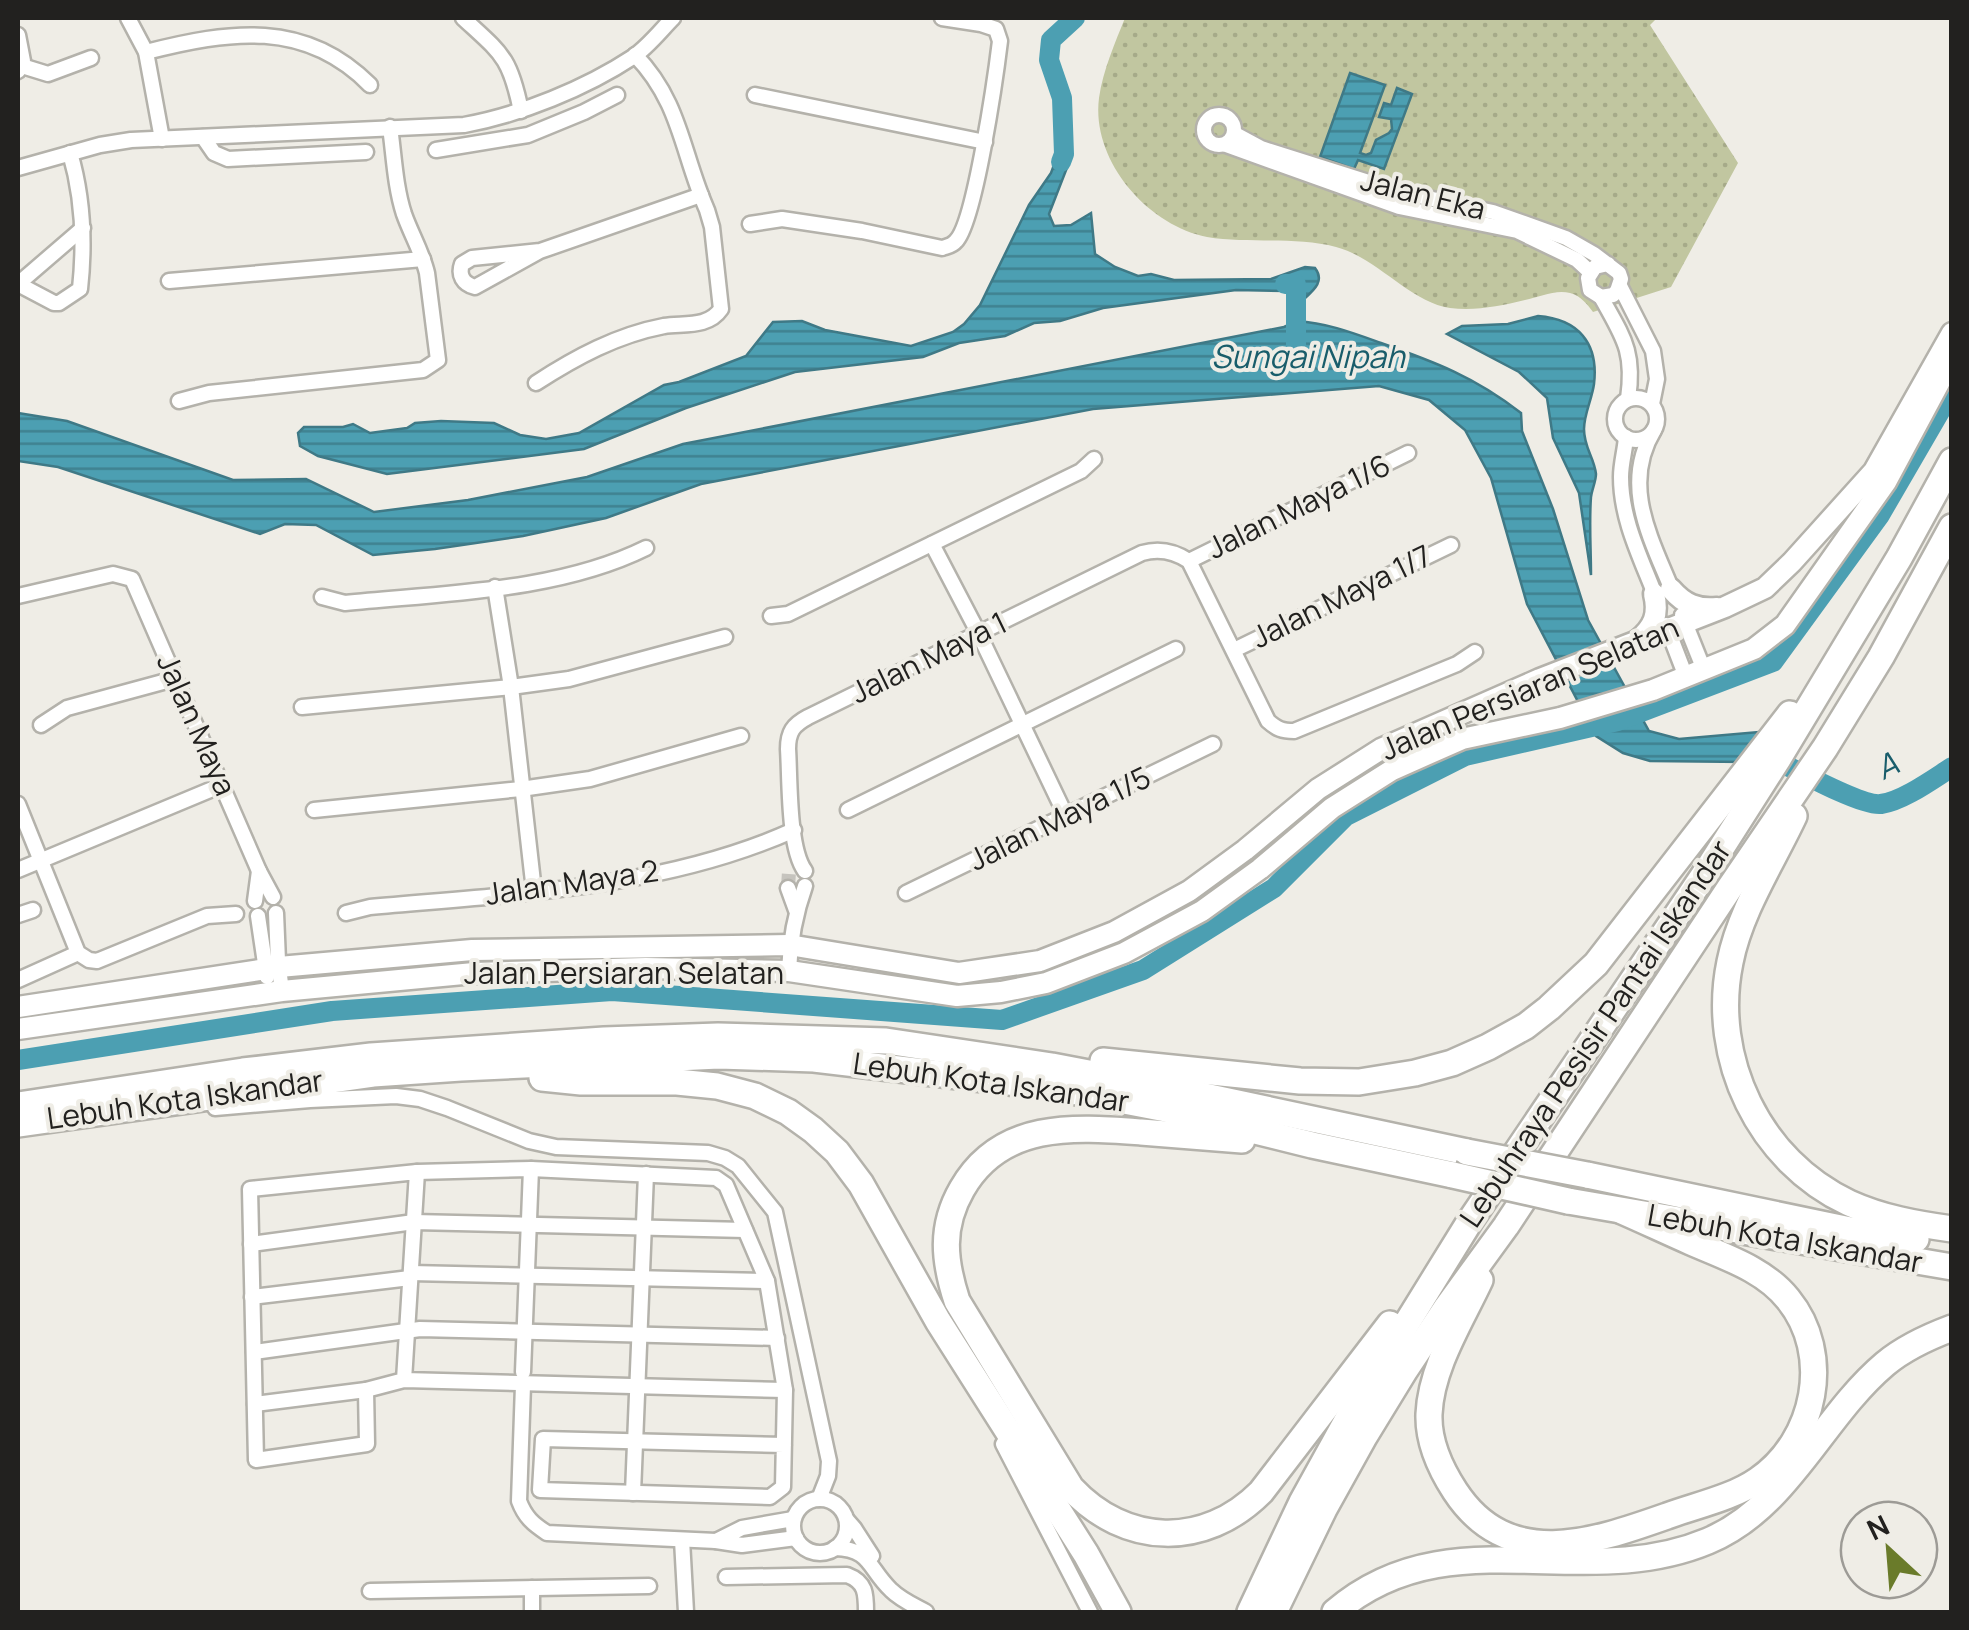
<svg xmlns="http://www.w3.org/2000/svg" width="1969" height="1630" font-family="Manrope,sans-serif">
<defs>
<pattern id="grass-dots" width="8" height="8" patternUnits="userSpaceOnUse" patternTransform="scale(2.5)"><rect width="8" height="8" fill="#c1c6a0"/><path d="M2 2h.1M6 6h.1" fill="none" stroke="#a6aa89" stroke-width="1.8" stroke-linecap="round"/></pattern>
<pattern id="water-rules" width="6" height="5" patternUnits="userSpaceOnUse" patternTransform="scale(2.5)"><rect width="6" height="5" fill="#4c9fb2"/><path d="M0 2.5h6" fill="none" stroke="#3f8190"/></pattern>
</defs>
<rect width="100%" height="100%" fill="#efede6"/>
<path fill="url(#grass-dots)" d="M1125 18H1657L1650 25 1738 163 1671 287 1593 312C1587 304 1581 296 1570 293 1556 289 1539 297 1525 300 1500 306 1476 311 1450 308 1410 302 1376 257 1336 247 1296 236 1249 244 1207 237 1147 225 1091 160 1099 98 1103 70 1115 43 1125 18Z"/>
<g fill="url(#water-rules)" stroke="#3f7986" stroke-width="2.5">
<polygon points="1350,73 1385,85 1360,153 1366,155 1371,153 1376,140 1389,133 1392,129 1391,119 1379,117 1384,103 1391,105 1397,88 1412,94 1384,169 1358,160 1354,169 1320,157"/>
<path d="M1064 138 1070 160 1049 214 1054 226 1071 225 1091 213 1095 254 1115 267 1138 276 1151 274 1174 280 1271 279 1305 267 1315 268C1325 281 1314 290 1304 299H1291L1286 291 1236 290 1103 308 1060 321 1034 323 1005 336 959 343 923 357 795 372 686 408 584 449 387 474 318 456 300 446 298 433 304 427H343L353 424 370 433 407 428 415 423 441 421 494 423 520 435 546 439 579 433 664 385 679 382 746 356 773 322 802 321 825 330 911 346 953 332 964 324 980 305 1029 205 1051 173Z"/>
<path d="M1538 316C1578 319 1599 343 1594 384 1592 399 1584 414 1584 429 1584 448 1594 457 1596 474 1596 481 1592 489 1591 497 1589 522 1591 549 1591 575L1579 493 1553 438 1547 398 1519 372 1447 334 1462 326 1508 324Z"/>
<path d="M1297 321C1327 323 1353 333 1381 343 1435 362 1475 377 1521 413L1522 431 1553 509 1588 620 1649 731 1679 739 1759 732 1766 736 1746 762 1650 761 1623 753 1596 736 1527 604 1491 478 1465 430 1429 400 1379 386 1093 409 701 484 606 518 523 536 435 549 373 555 316 525 285 524 260 534 58 467 18 461V413L67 421 233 480 306 479 374 512 468 500 587 477 683 444 1284 327Z"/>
</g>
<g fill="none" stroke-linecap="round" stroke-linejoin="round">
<g stroke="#4c9fb2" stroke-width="20">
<polyline points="1061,162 1064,154 1062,98 1049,60 1051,40 1075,18"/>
<polyline points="1285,284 1296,284 1296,349"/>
<path d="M1764 754C1787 765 1861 807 1881 804 1903 801 1933 779 1952 767"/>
<polyline points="18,1060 332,1011 612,991 1002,1020 1143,970 1274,888 1346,816 1465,756 1618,721 1773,662 1880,515 1952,391"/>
</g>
<polyline stroke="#c6c4be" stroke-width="14" stroke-dasharray="14 7" stroke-linecap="butt" points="788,888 789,871"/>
<defs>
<g id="street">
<polyline points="128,18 146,52 162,139"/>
<path d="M463 18C502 54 510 57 521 111"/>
<polyline points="18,35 23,61 18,71"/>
<path d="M146 52C229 31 305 19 370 85"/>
<polyline points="22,66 48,74 91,58"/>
<polyline points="755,95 985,142"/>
<circle cx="1219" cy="130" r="15"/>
<polyline points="1235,134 1261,148 1400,192 1493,212 1566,238 1594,254 1619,273 1621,279 1617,291 1613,295 1601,297 1590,290 1588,278 1595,267 1608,264"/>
<polyline points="203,137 214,153 228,159 366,152"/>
<polyline points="1226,145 1399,207 1517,231 1577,260 1590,272"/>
<polyline points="436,150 528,135 584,112 617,95"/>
<path d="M18 168 100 145 131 140 464 125C520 115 586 88 633 57 648 47 661 30 673 18"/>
<path d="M750 224 782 219 862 231 942 248C948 246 952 246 956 241 975 222 996 74 1000 41L996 29 981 24 942 18"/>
<path d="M540 251 472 258 462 264C458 275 463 284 475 287L540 251 701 195"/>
<polyline points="169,281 423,259"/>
<path d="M18 284 54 303H59L80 289C85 243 83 197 70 153"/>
<polyline points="18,284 83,228"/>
<polyline points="1620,286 1653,351 1657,379 1652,404"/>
<path d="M1601 297C1623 337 1635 351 1628 399"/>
<path d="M536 383C576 357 617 335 664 326 684 323 708 328 721 309L712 227 707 210C682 154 681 102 635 55"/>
<circle cx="1636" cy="419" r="21"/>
<path d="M179 401 209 393 423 370 438 360 427 273C422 252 411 234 404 214 395 186 394 156 390 127"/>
<path d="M1654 430C1620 486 1652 540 1674 595"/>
<path d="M1626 437C1625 451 1621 463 1621 477 1621 521 1642 560 1657 600"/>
<polyline points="932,544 979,634 1066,816"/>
<polyline points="1189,561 1408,453"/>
<polyline points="495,587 511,687 534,891"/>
<polyline points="18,596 113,574 132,579 259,871 273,897"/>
<path d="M322 597 345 603C443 593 557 592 646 548"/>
<polyline points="1682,615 1704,670"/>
<polyline points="771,616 788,614 1081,471 1094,459"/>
<polyline points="1666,625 1686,677"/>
<polyline points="1234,650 1451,545"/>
<polyline points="302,707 511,687 569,679 725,637"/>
<polyline points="41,725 67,708 174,679"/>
<polyline points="18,804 78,953 89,960 97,961 207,916 236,914"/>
<polyline points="314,810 521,789 590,779 741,736"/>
<polyline points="848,810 1176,649"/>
<polyline points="18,870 222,785"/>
<path d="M805 871C788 848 790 779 788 749 788 732 793 725 808 717L1142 553C1159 548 1174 551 1189 561L1268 721C1277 729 1282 731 1294 731L1457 664 1475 652"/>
<polyline points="788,888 796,910"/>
<polyline points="906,893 1213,744"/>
<polyline points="255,901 259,871"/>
<polyline points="276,913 278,961 282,991"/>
<path d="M346 913 370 907C512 894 663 889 794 830"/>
<polyline points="18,915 33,910"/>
<polyline points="258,916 267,977"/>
<path d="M789 971C790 941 795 914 805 886"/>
<polyline points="18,980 78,953"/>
<polyline points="215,1108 310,1100 396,1096 420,1099 447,1108 529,1141 556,1147 708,1153 725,1158 738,1166 775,1212 829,1461 828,1476 819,1499"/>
<polyline points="417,1172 531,1169 716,1178 726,1185 767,1281 785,1390 783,1487 770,1497 540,1490 543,1439 784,1445"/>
<polyline points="251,1244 414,1222 745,1230"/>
<polyline points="411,1273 767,1281"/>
<polyline points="252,1297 410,1278"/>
<polyline points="254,1352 420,1329 777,1338"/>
<polyline points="523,1372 531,1169"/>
<polyline points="404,1380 366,1390 367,1444 256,1460 250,1189 417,1172 404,1380 785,1390"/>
<path d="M523 1385 519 1501C525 1517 533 1524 547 1533L716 1541"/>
<polyline points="255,1404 366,1390"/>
<polyline points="1003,1444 1090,1612"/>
<polyline points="633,1493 646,1174"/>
<circle cx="820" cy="1526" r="27"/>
<polyline points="793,1519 742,1528 716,1541 742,1545 796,1538"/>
<polyline points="847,1520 854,1528 872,1556"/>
<polyline points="682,1540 686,1612"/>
<path d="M835 1548C871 1549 868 1568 891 1590 901 1600 915 1606 926 1612"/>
<path d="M726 1577 847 1575C866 1582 866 1594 866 1612"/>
<polyline points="532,1588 532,1612"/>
<polyline points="370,1591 649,1586"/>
</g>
<g id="secondary">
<path d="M1671 589C1684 604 1697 610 1717 608"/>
<path d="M1638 640C1654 627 1659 614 1654 594"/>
<polyline points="18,1007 279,967 472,950 789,945 959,973 1040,961 1114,932 1189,891 1245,850 1318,789 1381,749 1540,679 1725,607 1765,588 1792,562 1874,471 1952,333"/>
<polyline points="18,1029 282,991 474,973 646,968 789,971 957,996 1001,992 1046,983 1124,953 1202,911 1260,869 1332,808 1392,770 1462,739 1560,718 1653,690 1754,649 1785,625 1886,482 1952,359"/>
</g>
<g id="highway">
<path d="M1794 816C1772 863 1740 911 1730 962 1710 1058 1759 1161 1849 1203 1882 1218 1916 1224 1952 1229"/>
<polyline points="1103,1061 1300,1081 1359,1082 1415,1073 1452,1063 1488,1047 1526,1026 1549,1008 1596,964 1790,714"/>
<polyline points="542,1078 581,1082 677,1082 717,1086 755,1096 788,1112 813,1130 837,1152 861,1184 938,1321 1086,1554 1118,1612"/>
<polyline points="18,1105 243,1071 371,1056 604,1040 718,1036 886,1041 1052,1066 1167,1088 1467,1152"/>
<polyline points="18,1124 373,1074 461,1068 719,1056 814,1059 1051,1087 1166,1109 1312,1145 1453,1175"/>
<path d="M1242 1140C1208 1137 1175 1135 1141 1132 1074 1127 1001 1121 962 1189 940 1227 944 1261 957 1301L1071 1488C1125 1546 1204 1549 1261 1492L1390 1324"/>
<polyline points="1587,1175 1850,1230 1916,1239"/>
<polyline points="1568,1201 1952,1267"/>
<path d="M1480 1280C1461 1321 1431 1367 1429 1414 1428 1442 1440 1468 1455 1491 1508 1572 1593 1542 1667 1516 1697 1505 1732 1498 1758 1480 1816 1440 1833 1354 1788 1299 1764 1269 1725 1257 1691 1242 1668 1232 1645 1221 1622 1211"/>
<polyline points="1250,1612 1302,1502 1350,1415 1470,1221 1706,872 1778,759 1899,558 1952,461"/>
<polyline points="1274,1612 1324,1509 1364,1437 1405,1370 1447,1307 1506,1226 1729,889 1825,748 1881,657 1952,527"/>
<path d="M1335 1612C1448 1515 1582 1594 1708 1541 1789 1507 1821 1418 1885 1364 1904 1348 1928 1337 1952 1328"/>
</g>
</defs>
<use href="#street" stroke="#b4b2ab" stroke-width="19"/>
<use href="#secondary" stroke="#b4b2ab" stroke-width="25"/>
<use href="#highway" stroke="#b4b2ab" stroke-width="30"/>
<use href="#street" stroke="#fff" stroke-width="14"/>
<use href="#secondary" stroke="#fff" stroke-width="20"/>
<use href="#highway" stroke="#fff" stroke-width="25"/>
<defs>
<g id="highway-bridge">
<polyline points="1467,1152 1587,1175"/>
<polyline points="1453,1175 1568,1201"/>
</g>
</defs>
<use href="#highway-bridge" stroke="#b4b2ab" stroke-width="30" stroke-linecap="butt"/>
<use href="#highway-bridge" stroke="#fff" stroke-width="25"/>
</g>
<g text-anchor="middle" stroke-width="8" stroke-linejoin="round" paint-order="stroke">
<g font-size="30" fill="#22211f" stroke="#efede6">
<text transform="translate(1423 195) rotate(14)" y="10">Jalan Eka</text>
<text transform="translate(1299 507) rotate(-26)" y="10">Jalan Maya 1/6</text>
<text transform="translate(1342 597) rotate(-26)" y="10">Jalan Maya 1/7</text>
<text transform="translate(929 658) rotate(-26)" y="10">Jalan Maya 1</text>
<text transform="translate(1530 689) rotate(-23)" y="10">Jalan Persiaran Selatan</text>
<text transform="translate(196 725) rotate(66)" y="10">Jalan Maya</text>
<text transform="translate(1060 819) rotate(-26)" y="10">Jalan Maya 1/5</text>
<text transform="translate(572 883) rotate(-8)" y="10">Jalan Maya 2</text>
<text x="624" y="984">Jalan Persiaran Selatan</text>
<text transform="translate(1596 1034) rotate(-56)" y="10">Lebuhraya Pesisir Pantai Iskandar</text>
<text transform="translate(991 1083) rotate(8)" y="10">Lebuh Kota Iskandar</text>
<text transform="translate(185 1100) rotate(-8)" y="10">Lebuh Kota Iskandar</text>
<text transform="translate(1785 1239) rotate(10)" y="10">Lebuh Kota Iskandar</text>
</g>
<g font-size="32" font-style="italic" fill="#195d6b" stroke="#efede6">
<text x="1308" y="368">Sungai Nipah</text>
<text transform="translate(1887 766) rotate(-27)" y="11">A</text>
</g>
</g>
<rect width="1969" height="1630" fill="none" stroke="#22211f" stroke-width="40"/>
<g transform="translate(1889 1550) rotate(334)"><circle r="48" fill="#efede6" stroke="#9d9b96" stroke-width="2.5"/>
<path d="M0-8L18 38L0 25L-18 38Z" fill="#6a7b2a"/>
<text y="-15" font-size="28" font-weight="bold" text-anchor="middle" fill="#22211f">N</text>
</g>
</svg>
